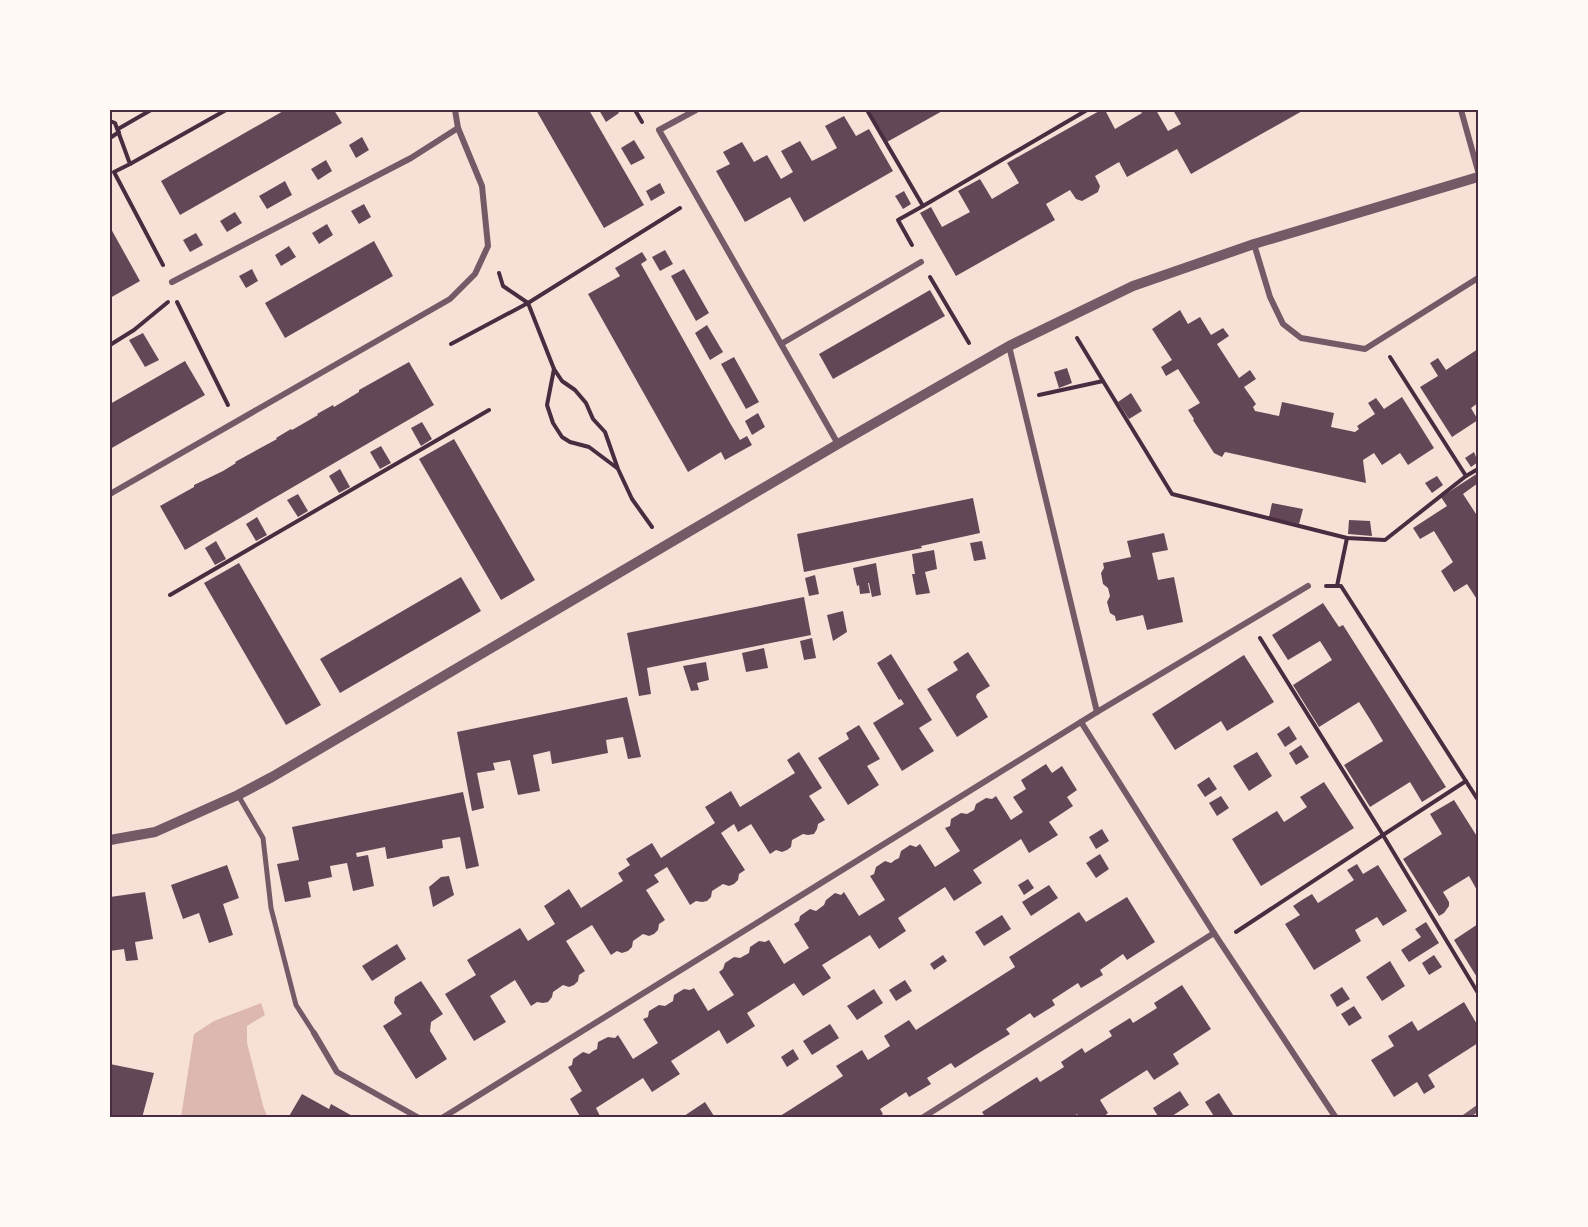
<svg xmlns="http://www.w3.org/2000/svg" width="1588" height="1227" font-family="Overpass,sans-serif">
<rect width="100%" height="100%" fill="#f7e1d7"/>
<polygon fill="#dcb8b0" points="261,1003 265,1015 247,1026 247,1043 264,1109 268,1117 181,1117 194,1034 214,1021"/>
<g fill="#644757">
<polygon points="285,110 334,110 342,123 180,215 161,181"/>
<polygon points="536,110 589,110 644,205 604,228"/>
<polygon points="599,110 617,110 619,113 606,122"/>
<polygon points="868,110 944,110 887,142"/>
<polygon points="1101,110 1105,110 1115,129 1142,113 1140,110 1156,110 1168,131 1181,124 1173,110 1203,111 1304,110 1191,174 1177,149 1127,177 1119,162 1095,176 1100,186 1098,192 1082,201 1076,199 1070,190 1046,204 1055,220 956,276 920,213 931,207 942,227 970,212 958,191 980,179 992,199 1019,183 1007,163"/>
<polygon points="844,116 856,136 869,129 893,171 804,222 790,197 745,222 716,171 730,164 723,152 742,142 754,162 767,155 781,179 793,172 781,151 800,141 812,161 824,155 837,148 825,126"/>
<polygon points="362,137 369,150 356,158 349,145"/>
<polygon points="634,140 645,158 631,165 621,148"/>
<polygon points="326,160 332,171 318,180 311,169"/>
<polygon points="285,181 292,195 267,209 259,196"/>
<polygon points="660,183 665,193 651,201 646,191"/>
<polygon points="904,191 911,204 903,209 895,196"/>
<polygon points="364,204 371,217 359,224 351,211"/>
<polygon points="235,212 242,223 227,232 220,221"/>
<polygon points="327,224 333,235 319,244 312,233"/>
<polygon points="110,227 140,281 110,298"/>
<polygon points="196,233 203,245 190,252 183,240"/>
<polygon points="374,241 393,276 285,338 265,303"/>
<polygon points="289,246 296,257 281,266 275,255"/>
<polygon points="665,250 673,264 660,271 652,257"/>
<polygon points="642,252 647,260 641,264 730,423 740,440 747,436 752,445 725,460 721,452 688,472 588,294 620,276 615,268"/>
<polygon points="252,269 258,281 246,288 239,276"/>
<polygon points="684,269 709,313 696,321 671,276"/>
<polygon points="930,290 945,316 833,379 819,354"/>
<polygon points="1180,310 1188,324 1200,317 1211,335 1223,328 1229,336 1217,344 1239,378 1250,370 1256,379 1244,387 1256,404 1253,407 1255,411 1279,416 1282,402 1334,413 1331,427 1355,432 1359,429 1357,426 1375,414 1368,403 1376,398 1384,409 1402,397 1434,448 1408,465 1400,453 1382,465 1374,453 1363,460 1366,483 1225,452 1222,457 1214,453 1193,420 1194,419 1188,410 1200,403 1178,369 1166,376 1161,367 1172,360 1152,329"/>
<polygon points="707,325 723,352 710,360 695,333"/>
<polygon points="143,333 159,360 145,367 129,340"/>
<polygon points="1478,349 1478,403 1471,408 1478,420 1452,437 1420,387 1438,376 1430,363 1438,358 1446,370"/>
<polygon points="734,357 759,402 746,409 721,364"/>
<polygon points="185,361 205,395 110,449 110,404"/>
<polygon points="409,362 434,405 185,550 160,506 194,487 194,485 223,471 236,463 235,462 277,439 276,438 291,429 292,430 318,415 317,414 333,405 334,407 359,392 359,390"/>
<polygon points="1067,368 1072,383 1059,388 1054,372"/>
<polygon points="1131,393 1142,411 1129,419 1118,402"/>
<polygon points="758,413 765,427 752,435 745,421"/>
<polygon points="422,422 432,439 421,446 411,428"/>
<polygon points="454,439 535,580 501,600 419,459"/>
<polygon points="381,446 391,463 380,469 370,452"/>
<polygon points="1474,452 1478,462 1471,467 1465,458"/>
<polygon points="340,469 350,487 339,493 329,476"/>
<polygon points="1478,473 1478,483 1463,494 1478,517 1478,601 1467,584 1454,592 1441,571 1453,562 1434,531 1420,539 1413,528 1447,506 1441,497"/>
<polygon points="1437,476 1443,485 1432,493 1425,483"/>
<polygon points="298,494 308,511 298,517 287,500"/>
<polygon points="973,498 980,533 921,546 922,548 804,572 797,534"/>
<polygon points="1272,503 1303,509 1299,524 1269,517"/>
<polygon points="257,517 267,535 256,541 246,524"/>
<polygon points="1349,520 1370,521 1372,536 1348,534"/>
<polygon points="1164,533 1168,550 1152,553 1158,580 1174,577 1183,622 1147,630 1143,615 1116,621 1115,616 1110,613 1107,602 1110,596 1108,588 1103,584 1101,573 1104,568 1103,563 1131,557 1127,541"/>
<polygon points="216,541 226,559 215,565 205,548"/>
<polygon points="982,541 986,559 974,561 970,543"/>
<polygon points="934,550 937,569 925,572 930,593 916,595 912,574 915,574 912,554"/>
<polygon points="239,563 321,705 286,725 204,583"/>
<polygon points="876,563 881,595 872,597 869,583 868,583 870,593 860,594 859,585 857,586 853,568"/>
<polygon points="815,575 819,594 809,596 805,578"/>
<polygon points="461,577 481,611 340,693 320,659"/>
<polygon points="804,597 811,635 647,668 651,694 639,696 627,633"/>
<polygon points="1323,603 1339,627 1343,625 1446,787 1422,802 1410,782 1370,807 1344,765 1383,741 1371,721 1359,702 1319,727 1293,685 1332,660 1320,641 1288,660 1272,635"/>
<polygon points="843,611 847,632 833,641 827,615"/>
<polygon points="812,638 816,658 804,660 800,641"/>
<polygon points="764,648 768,668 746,672 742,653"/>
<polygon points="968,652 990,686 977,694 976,697 988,717 957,737 927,689 958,670 953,662"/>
<polygon points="891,654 932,720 919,728 934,751 902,771 873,723 904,704 901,699 899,700 877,663"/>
<polygon points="1244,655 1274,702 1227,731 1221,721 1175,750 1152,714"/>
<polygon points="706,662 709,680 697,683 699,690 691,691 683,666"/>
<polygon points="627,697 641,757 628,759 623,737 606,740 608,753 552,764 550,751 533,755 540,791 518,795 510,760 493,763 495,770 477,773 484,808 472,811 457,732"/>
<polygon points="859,725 880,759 867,766 879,785 848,805 818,758 849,739 846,733"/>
<polygon points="1289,726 1297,739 1285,747 1277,734"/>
<polygon points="1301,745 1309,757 1296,765 1289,753"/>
<polygon points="799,752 822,788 809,796 825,820 818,824 817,829 814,834 808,835 803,834 792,840 791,847 787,850 782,852 776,850 770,854 751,824 738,832 734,824 721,833 745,870 739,874 738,880 734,884 729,886 723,884 712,891 711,897 707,901 702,902 696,901 690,905 667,867 654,875 659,882 646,890 665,920 659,924 658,930 654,934 649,936 643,934 633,941 632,947 628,951 622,953 617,951 611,955 592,925 566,941 585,971 579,975 578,981 574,985 569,987 563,985 553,992 552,997 548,1002 543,1003 537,1002 531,1006 515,980 490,996 506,1022 474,1041 445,994 476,975 467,960 520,928 528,941 555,924 544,906 569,889 581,908 623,881 618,873 630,865 626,859 652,843 661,858 715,823 705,807 731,791 740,807 795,773 787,760"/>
<polygon points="1257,752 1272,776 1249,791 1233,766"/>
<polygon points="1046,764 1052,773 1062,766 1077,790 1067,797 1073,806 1049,822 1058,835 1029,853 1021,839 973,870 982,883 954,901 945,887 898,918 906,931 879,949 870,935 822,965 831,978 803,996 794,983 747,1013 755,1026 727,1044 719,1030 671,1061 680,1074 652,1092 643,1078 596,1108 601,1118 581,1118 570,1099 582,1091 568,1067 572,1065 573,1059 583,1052 589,1054 593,1051 597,1049 598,1042 608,1037 615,1038 618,1035 633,1059 658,1043 643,1019 648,1017 649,1011 659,1005 665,1006 673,1001 674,995 684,989 690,990 694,988 708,1011 734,995 719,972 723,969 725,963 734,957 740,958 749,953 750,947 759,941 765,942 769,940 784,964 809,948 794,924 799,921 800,916 810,909 816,911 824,905 826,900 835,893 841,895 844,892 859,916 885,900 870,876 874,874 876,867 885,861 891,863 895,860 899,858 901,851 910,845 916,847 920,844 935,867 960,851 945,828 950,826 951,819 961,813 967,814 974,810 976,804 986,798 992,799 996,796 1011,820 1023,812 1013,797 1026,789 1021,780"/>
<polygon points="1209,777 1217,789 1205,797 1197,785"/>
<polygon points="1324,782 1354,828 1261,886 1232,839 1277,811 1284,822 1307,807 1300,797"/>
<polygon points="463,792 479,866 466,869 460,837 442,840 443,848 387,859 385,847 356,853 357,857 368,855 374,886 353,891 347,863 330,866 332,877 308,882 311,897 285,902 277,864 299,860 292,827"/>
<polygon points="1221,796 1229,808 1217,816 1209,803"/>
<polygon points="1454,800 1478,838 1478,892 1469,876 1443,892 1449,902 1449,906 1444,913 1439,916 1403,859 1442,834 1430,814"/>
<polygon points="1102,829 1109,841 1096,849 1089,837"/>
<polygon points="1100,854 1109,869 1096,878 1086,863"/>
<polygon points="1357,864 1363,874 1378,865 1407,911 1383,926 1377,917 1355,930 1361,941 1314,970 1285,924 1300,915 1293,906 1302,900 1312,894 1318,903 1354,880 1347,870"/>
<polygon points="227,865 239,898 223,904 233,935 209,943 199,913 183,919 171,885"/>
<polygon points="449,876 454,895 433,907 429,887 441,877"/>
<polygon points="1028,879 1034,888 1024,895 1018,885"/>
<polygon points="1049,885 1058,898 1031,916 1022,902"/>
<polygon points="145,892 153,939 135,942 138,960 126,961 124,949 110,951 110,897"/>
<polygon points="1127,897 1155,942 1127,960 1123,954 1100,970 1103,975 1081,988 1078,983 1052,1000 1055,1005 1034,1018 1030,1013 1006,1029 1010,1034 982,1051 955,1068 951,1063 927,1078 931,1084 909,1097 906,1092 880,1109 883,1114 877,1118 777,1118 843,1076 836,1066 862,1050 868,1060 890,1046 884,1036 909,1020 916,1030 1015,967 1009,957 1079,912 1086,922"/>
<polygon points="1002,915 1011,929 984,946 975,932"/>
<polygon points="1426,922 1439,943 1409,962 1401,950 1421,937 1415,929"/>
<polygon points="1478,924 1478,979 1454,940"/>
<polygon points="397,944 406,959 372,981 362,966"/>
<polygon points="943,955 947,961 934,970 930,964"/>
<polygon points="1434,955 1442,967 1429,975 1422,963"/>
<polygon points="1390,961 1405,986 1382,1001 1366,977"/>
<polygon points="905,980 912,991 896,1001 889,990"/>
<polygon points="421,981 443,1014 431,1022 430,1031 447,1059 416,1079 383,1026 402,1014 394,1003 395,997"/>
<polygon points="1182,985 1211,1029 1173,1054 1179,1064 1154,1080 1147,1070 1100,1100 1108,1113 1102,1118 1079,1118 1077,1114 1072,1118 986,1118 982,1112 1037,1077 1040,1082 1064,1067 1061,1062 1082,1048 1085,1053 1112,1036 1109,1031 1130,1018 1133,1023 1157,1008 1154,1003"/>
<polygon points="1342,987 1350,999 1337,1007 1330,995"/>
<polygon points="874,989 883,1003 857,1020 847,1006"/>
<polygon points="1464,1002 1478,1026 1478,1043 1428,1075 1435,1087 1424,1094 1417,1082 1394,1097 1371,1060 1394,1046 1388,1036 1412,1021 1418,1031"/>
<polygon points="1354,1006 1362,1018 1349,1026 1341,1014"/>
<polygon points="830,1024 839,1038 812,1055 803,1041"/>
<polygon points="793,1049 799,1059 787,1067 781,1057"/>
<polygon points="110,1064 154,1073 142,1118 110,1118"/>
<polygon points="1180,1091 1189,1105 1169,1118 1159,1118 1153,1108"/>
<polygon points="1219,1093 1235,1118 1215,1118 1205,1102"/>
<polygon points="302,1094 329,1109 331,1104 356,1118 288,1118"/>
<polygon points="705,1102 714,1116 711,1118 681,1118"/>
</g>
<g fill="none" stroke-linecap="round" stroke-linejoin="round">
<g stroke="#4a2c40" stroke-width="4">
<polyline points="635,110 642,122"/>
<polyline points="867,110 923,206 898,220 912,245"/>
<polyline points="110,121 115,123 130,164 114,172 163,265"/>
<polyline points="118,129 151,110"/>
<polyline points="110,138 119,132"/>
<polyline points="130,164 226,110"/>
<polyline points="923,206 1087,110"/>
<polyline points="499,273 503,286 528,303 554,369 562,381 575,390 586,403 593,419 605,432 618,469 632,499 652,527"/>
<polyline points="930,277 969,343"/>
<polyline points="177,302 228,405"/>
<polyline points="1077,338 1103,381"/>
<polyline points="451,344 528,303 680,208"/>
<polyline points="110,345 134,330 168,302"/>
<polyline points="1390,357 1466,476"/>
<polyline points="554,369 547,405 553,423 562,437 570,442 589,447 617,468"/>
<polyline points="1039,395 1103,381 1172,494 1347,538 1385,540 1466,476 1478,469"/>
<polyline points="1326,586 1341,586 1478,800"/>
<polyline points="1337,586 1347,538"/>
<polyline points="170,595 489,410"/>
<polyline points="1260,638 1383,835 1466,781"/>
<polyline points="1236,932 1383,835 1478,993"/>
</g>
<polyline stroke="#755966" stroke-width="5" points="238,795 263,838 271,908 296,1005 314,1033"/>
<g stroke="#755966" stroke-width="6">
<polyline points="696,110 659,130 838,444"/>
<polyline points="1461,110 1478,171"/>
<polyline points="1254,244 1270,297 1283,324 1301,338 1365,349 1478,278"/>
<polyline points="172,282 411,158 458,128"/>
<polyline points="781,344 921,262"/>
<polyline points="1009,346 1097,712"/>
<polyline points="110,494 450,299 475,274 488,246 482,186 458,128 455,110"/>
<polyline points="1081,722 1214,933 1336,1118"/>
<polyline points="314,1033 337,1072 419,1118"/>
<polyline points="442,1118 1097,712 1308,586"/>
<polyline points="922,1118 1214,933"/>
<polyline points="1464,1118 1478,1108"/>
</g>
<polyline stroke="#755966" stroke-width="10" points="110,840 155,832 238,795 272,777 838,444 1009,346 1133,286 1254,244 1478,177"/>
</g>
<rect width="1588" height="1227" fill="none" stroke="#fffaf5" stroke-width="222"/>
<rect x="111" y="111" width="1366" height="1005" fill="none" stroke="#4a2c40" stroke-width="2"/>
</svg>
